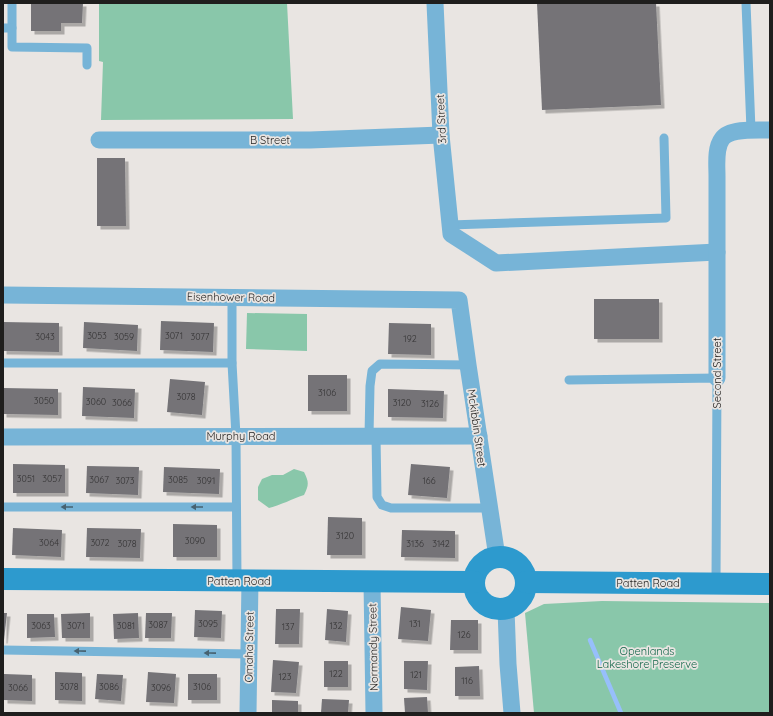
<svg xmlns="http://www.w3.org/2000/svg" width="773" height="716" font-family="Quicksand,sans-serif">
<defs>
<filter id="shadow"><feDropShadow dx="3.5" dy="3.5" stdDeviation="0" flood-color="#0004"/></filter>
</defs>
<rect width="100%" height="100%" fill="#e9e5e2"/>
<g fill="#89c7aa">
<polygon points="99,3 287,3 293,119 101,120 103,62 99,61"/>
<polygon points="247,313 307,314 307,351 246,349"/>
<path d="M294 469 304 472C309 482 309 485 304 495 292 499 281 505 269 508L258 500V487L262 479 272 475H283Z"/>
<polygon points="602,601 770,603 770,713 534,713 525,613 544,604"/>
</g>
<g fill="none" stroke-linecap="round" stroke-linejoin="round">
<polyline stroke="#97bffb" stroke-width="4.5" points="590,640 621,713"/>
</g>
<g fill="#747377" filter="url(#shadow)">
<polygon points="31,3 83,3 82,23 61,23 61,31 31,31"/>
<polygon points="537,3 656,3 661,105 542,110"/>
<polygon points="97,158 125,158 126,226 97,226"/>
<rect x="594" y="299" width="65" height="40"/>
<polygon points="161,321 214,323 213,352 160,350"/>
<polygon points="3,322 59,323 59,352 3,351"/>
<polygon points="84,322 138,325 137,351 83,348"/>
<polygon points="389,323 431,324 431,355 388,354"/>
<rect x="308" y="375" width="39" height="36"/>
<polygon points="170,379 205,382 202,415 167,412"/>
<polygon points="83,387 135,389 134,418 82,416"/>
<polygon points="3,388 58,389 58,415 3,414"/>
<polygon points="388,389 444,391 443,418 388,417"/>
<polygon points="13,464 65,465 65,493 13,493"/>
<polygon points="411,464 450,467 447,498 408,495"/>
<polygon points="87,466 139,467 138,495 86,493"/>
<polygon points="164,467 220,469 219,494 163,492"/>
<polygon points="328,517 362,518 362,555 327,555"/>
<polygon points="173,524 217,525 217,557 173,557"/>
<polygon points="13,528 62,530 61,557 12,555"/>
<polygon points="87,528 141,529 140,558 86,557"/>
<polygon points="402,530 455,531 455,558 401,557"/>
<polygon points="401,607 431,610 428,641 398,639"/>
<polygon points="276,609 300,609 299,644 275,644"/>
<polygon points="327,609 348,611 346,642 325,640"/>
<polygon points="195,610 222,611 221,638 194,637"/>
<polygon points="3,613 7,613 4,640 3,640"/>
<polygon points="90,613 90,638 62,638 61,614"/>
<polygon points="138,613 139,638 114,639 113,614"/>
<polygon points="146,613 172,613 171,638 145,638"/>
<polygon points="27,614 54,614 55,637 27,638"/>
<polygon points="451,620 478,620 478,650 450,650"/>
<polygon points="273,660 299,662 296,693 271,692"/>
<rect x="324" y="661" width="24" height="26"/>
<polygon points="404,661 428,661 427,690 404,689"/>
<polygon points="479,666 480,696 455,696 455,667"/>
<polygon points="55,672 82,673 82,701 55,700"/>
<polygon points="148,672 176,674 174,703 146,702"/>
<polygon points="4,674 32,675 32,701 4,700"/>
<polygon points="97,674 123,675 121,701 95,699"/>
<rect x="188" y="674" width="29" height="26"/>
<polygon points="427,697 428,713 405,713 404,698"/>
<polygon points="322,699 349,700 348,713 321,713"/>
<polygon points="272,700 298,701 298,713 272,713"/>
</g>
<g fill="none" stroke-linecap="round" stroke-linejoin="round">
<g stroke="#77b4d7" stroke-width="9">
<polyline points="746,3 751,130"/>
<polyline points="3,28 12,28 12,3"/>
<polyline points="12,28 12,47 87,48 87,65"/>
<polyline points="450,225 666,218 664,138"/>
<polyline points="232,297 232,363 236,436 237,581"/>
<polyline points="3,363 232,363"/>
<polyline points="569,380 717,378 716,583"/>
<polyline points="369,436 370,386 372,371 380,364 468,365"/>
<polyline points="376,436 377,497 382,505 391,508 489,508"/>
<polyline points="3,507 236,507"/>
<polyline points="3,650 249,654"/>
</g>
<g stroke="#77b4d7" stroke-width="17">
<polyline points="435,3 441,135 451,234 496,263 717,252"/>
<polyline points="99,140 310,140 441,135"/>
<polyline points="3,295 459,300 468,365 497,557"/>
<path d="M717 378V176C717 165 715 148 722 139 729 128 758 130 770 130"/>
<polyline points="3,437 479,436"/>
<polyline points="372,582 374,713"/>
<polyline points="506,609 508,664 512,713"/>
<polyline points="248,713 250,580"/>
</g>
<g stroke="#2d9ace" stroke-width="22">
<circle cx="500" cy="583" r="26"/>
<polyline points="3,579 474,582"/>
<polyline points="526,582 770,584"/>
</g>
</g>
<defs><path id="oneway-solid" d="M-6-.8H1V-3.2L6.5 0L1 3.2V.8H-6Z"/></defs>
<g fill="#476271">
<use href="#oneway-solid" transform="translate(67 507) rotate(180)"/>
<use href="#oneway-solid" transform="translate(197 507) rotate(180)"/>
<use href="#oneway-solid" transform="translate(80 651) rotate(-179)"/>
<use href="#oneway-solid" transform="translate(210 653) rotate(-179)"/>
</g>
<g text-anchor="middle" stroke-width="3.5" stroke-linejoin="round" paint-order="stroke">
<g font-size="9" fill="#343334">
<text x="97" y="339">3053</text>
<text x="174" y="339">3071</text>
<text x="45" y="340">3043</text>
<text x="124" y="340">3059</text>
<text x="200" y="340">3077</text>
<text x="410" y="342">192</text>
<text x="327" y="396">3106</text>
<text x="186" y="400">3078</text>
<text x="44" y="404">3050</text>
<text x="96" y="405">3060</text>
<text x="122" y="406">3066</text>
<text x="402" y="406">3120</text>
<text x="430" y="407">3126</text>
<text x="26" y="482">3051</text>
<text x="52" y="482">3057</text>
<text x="99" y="483">3067</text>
<text x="178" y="483">3085</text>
<text x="125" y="484">3073</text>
<text x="206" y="484">3091</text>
<text x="429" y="484">166</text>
<text x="345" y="539">3120</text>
<text x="195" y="544">3090</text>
<text x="49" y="546">3064</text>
<text x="100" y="546">3072</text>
<text x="127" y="547">3078</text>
<text x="415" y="547">3136</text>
<text x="441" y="547">3142</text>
<text x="208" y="627">3095</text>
<text x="415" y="627">131</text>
<text x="158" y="628">3087</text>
<text x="41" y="629">3063</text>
<text x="76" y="629">3071</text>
<text x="126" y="629">3081</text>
<text x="336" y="629">132</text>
<text x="288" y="630">137</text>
<text x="464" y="638">126</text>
<text x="336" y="677">122</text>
<text x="416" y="678">121</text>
<text x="285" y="680">123</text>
<text x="467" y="684">116</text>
<text x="69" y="690">3078</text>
<text x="109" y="690">3086</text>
<text x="202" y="690">3106</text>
<text x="18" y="691">3066</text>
<text x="161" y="691">3096</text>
</g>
<g font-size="11" fill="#1f1e1d" stroke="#e9e5e2">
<text transform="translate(441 119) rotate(-93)" y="4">3rd Street</text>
<text x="270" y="144">B Street</text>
<text transform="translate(231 297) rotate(1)" y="4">Eisenhower Road</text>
<text transform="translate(717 373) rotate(-90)" y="4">Second Street</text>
<text transform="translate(477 428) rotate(82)" y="4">Mckibbin Street</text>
<text x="241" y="440">Murphy Road</text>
<text x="239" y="585">Patten Road</text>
<text x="648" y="587">Patten Road</text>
<text transform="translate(249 647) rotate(-89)" y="4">Omaha Street</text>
<text transform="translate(373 647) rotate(-91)" y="4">Normandy Street</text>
</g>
<g font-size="11" fill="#126649" stroke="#e9e5e2">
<text x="647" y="655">Openlands<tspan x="647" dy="13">Lakeshore Preserve</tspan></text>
</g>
</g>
<rect width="773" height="716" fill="none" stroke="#1f1e1d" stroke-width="8"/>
</svg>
